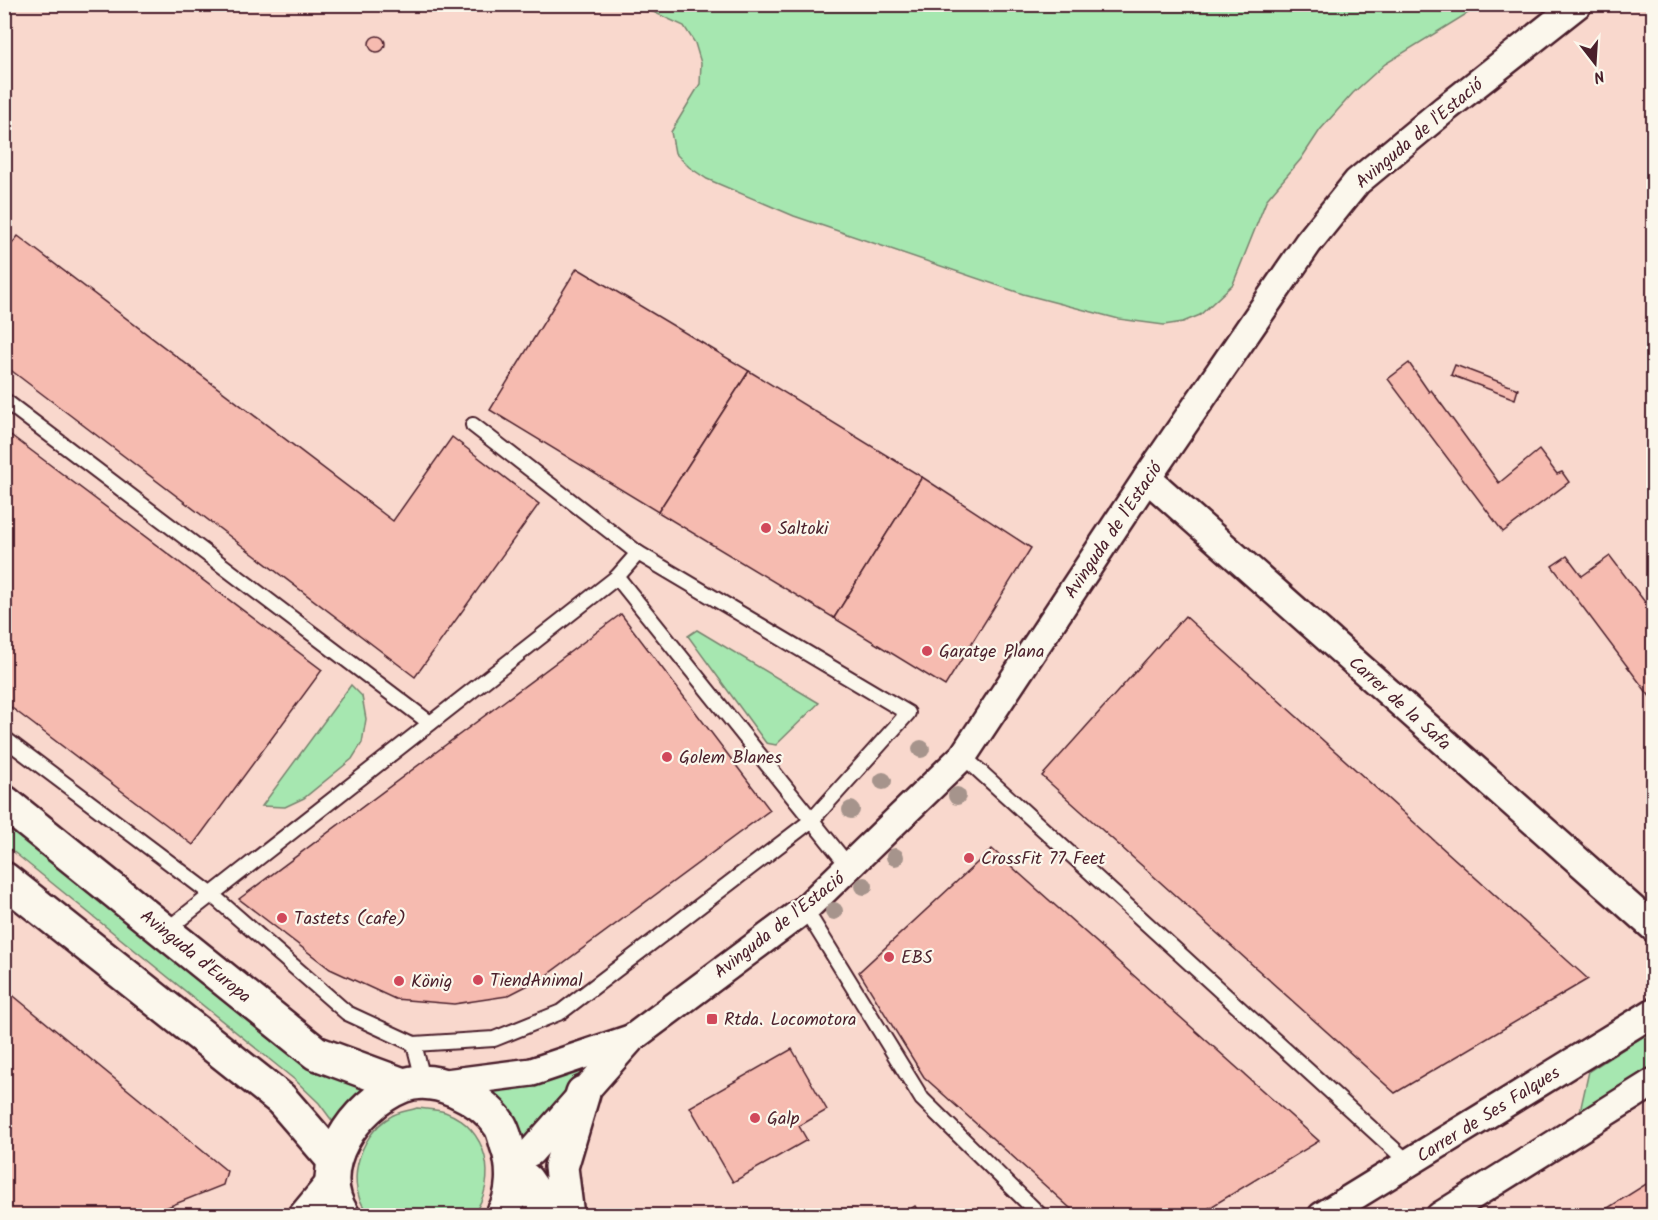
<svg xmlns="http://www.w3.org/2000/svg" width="1658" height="1220" font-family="Kalam,sans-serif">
<rect width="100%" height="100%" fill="#fae5da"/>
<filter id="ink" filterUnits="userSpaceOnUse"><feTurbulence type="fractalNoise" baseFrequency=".0167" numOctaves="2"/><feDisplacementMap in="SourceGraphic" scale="12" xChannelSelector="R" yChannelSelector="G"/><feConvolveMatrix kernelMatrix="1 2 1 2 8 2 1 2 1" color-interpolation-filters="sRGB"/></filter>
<g filter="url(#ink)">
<polygon fill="#f9d8cd" points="5,5 638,5 684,26 695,43 701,63 700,84 690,101 707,179 772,207 962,274 1023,294 1119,319 1233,284 1267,199 1301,159 1320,130 1353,93 1385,64 1481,5 1653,5 1653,1215 5,1216"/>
<g fill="#a6e7b0" stroke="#78836e" stroke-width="1.5">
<polygon points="638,5 1481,5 1385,64 1353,93 1320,130 1301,159 1267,199 1233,284 1200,315 1183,322 1164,325 1119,319 1023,294 794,216 707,179 689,167 675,153 671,132 700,84 701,63 695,43 684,26"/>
<polygon points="697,630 819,703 776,745 766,743 688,636"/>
<polygon points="351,685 362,696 366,719 362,743 352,759 304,798 285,807 262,806"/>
<polygon points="4,818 369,1088 336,1126 319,1103 295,1080 5,845"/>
<polygon points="1653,1030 1653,1071 1579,1116 1589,1071"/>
<polygon points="581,1069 583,1077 526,1145 492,1106 489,1090"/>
<path d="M417 1108C425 1109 436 1109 445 1112 488 1128 499 1180 473 1215L371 1216C342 1188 359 1135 390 1117 397 1112 408 1111 417 1108Z"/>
</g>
<g fill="#f6bbb0" stroke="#4a1f2b" stroke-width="1.5">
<circle cx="377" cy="44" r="8"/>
<polygon points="18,236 393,521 452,437 539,504 415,677 4,365 4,254"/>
<polygon points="577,268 749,371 658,512 490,410"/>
<polygon points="1409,363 1429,392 1431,390 1499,483 1539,450 1557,474 1562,472 1569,482 1503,532 1388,379"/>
<polygon points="1455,365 1518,389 1515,399 1451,375"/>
<polygon points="749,371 922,477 834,618 658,512"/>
<polygon points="4,430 322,670 193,845 4,702"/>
<polygon points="922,477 1031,548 945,686 834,618"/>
<polygon points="1567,556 1582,576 1610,556 1654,614 1654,702 1552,566"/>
<polygon points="621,614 770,810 544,977 507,996 454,1004 395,999 330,969 239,899"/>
<polygon points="1185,616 1588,979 1395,1093 1042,776"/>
<polygon points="992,849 1319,1141 1196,1216 1079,1216 924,1077 859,972"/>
<polygon points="4,988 227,1171 223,1185 145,1216 4,1216"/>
<polygon points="792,1049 827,1110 799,1126 807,1140 733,1182 690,1107"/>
<polygon points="1654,1179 1654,1216 1595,1216"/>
<polygon points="915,1206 921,1216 899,1216"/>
</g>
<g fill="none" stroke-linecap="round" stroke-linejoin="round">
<defs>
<g id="lane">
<polyline points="4,400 430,723"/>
<polyline points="617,577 638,553"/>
<polyline points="4,738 211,894 347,1013 414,1044 494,1039 561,1012 812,820 908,713 638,553 473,425"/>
<polyline points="963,756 1409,1163"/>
<polyline points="805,909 922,1099 1041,1216"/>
<polyline points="165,931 617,577 850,868"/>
<polyline points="414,1044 424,1083"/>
</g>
<g id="street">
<polyline points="1147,478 1654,928"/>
<polyline points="438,1084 532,1072 630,1039"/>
<polyline points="513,1159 531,1152 631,1039 805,909 963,756 1147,478 1308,243 1357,182 1445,109 1578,4"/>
<polyline points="302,1216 332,1180"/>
<polyline points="1322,1216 1654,1012"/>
<polyline points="1440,1216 1654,1082"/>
</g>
<g id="secondary">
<polyline points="4,802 316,1053 403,1085"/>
<polyline points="4,879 281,1099 333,1159"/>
<polyline points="513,1171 526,1180 551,1216"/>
<path d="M343 1216C311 1167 355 1105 402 1086 434 1073 481 1097 499 1124 503 1129 505 1138 507 1145 515 1166 515 1196 502 1216"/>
<polyline points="567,1216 561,1167 583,1093"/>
</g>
</defs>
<use href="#lane" stroke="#4a1f2b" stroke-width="18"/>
<use href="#street" stroke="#4a1f2b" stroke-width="32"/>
<use href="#secondary" stroke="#4a1f2b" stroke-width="38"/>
<use href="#lane" stroke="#fbf7ec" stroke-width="14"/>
<use href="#street" stroke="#fbf7ec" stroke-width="27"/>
<use href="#secondary" stroke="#fbf7ec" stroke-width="33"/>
</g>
<g fill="#a6948c">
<circle cx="921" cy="749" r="9"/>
<circle cx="883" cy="781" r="9"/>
<circle cx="957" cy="796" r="9"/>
<circle cx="851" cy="810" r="9"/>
<circle cx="895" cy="857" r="9"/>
<circle cx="864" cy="886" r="9"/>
<circle cx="834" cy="911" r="9"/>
</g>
</g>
<g fill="#d1495b" stroke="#fbf7ec" stroke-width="2">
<circle cx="766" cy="528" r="6"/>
<circle cx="927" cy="651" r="6"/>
<circle cx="667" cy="757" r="6"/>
<circle cx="969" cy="858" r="6"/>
<circle cx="282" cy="918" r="6"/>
<circle cx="889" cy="957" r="6"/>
<circle cx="478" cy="980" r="6"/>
<circle cx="399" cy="981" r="6"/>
<rect x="706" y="1013" width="12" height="12" rx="3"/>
<circle cx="755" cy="1118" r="6"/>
</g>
<g text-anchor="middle" stroke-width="4.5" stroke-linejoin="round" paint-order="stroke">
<g font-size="18" fill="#4a1f2b" stroke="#fbf7ec">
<text transform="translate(1419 133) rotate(-40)" y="6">Avinguda de l'Estació</text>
<text transform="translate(1113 530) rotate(-56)" y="6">Avinguda de l'Estació</text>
<text transform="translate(1400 703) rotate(42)" y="6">Carrer de la Safa</text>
<text transform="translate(779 925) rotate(-38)" y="6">Avinguda de l'Estació</text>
<text transform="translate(196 956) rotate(39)" y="6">Avinguda d'Europa</text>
<text transform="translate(1488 1114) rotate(-32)" y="6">Carrer de Ses Falques</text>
</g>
<g font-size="18" fill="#4a1f2b" stroke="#fbf7ec" text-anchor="start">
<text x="778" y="534">Saltoki</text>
<text x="939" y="657">Garatge Plana</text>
<text x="679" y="763">Golem Blanes</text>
<text x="981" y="864">CrossFit 77 Feet</text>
<text x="294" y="924">Tastets (cafe)</text>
<text x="901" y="963">EBS</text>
<text x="490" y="986">TiendAnimal</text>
<text x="411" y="987">König</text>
<text x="724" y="1025">Rtda. Locomotora</text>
<text x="767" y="1124">Galp</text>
</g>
</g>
<rect width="1658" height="1220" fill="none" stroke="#fbf7ec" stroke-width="24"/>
<rect x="12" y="12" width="1634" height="1196" fill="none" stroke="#4a1f2b" stroke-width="2" filter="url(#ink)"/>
<g transform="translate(1595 63) rotate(163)" stroke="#fbf7ec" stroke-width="4.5" paint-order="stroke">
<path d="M0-4.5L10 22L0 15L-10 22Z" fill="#4a1f2b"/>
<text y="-9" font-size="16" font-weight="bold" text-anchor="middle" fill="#4a1f2b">N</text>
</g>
</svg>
